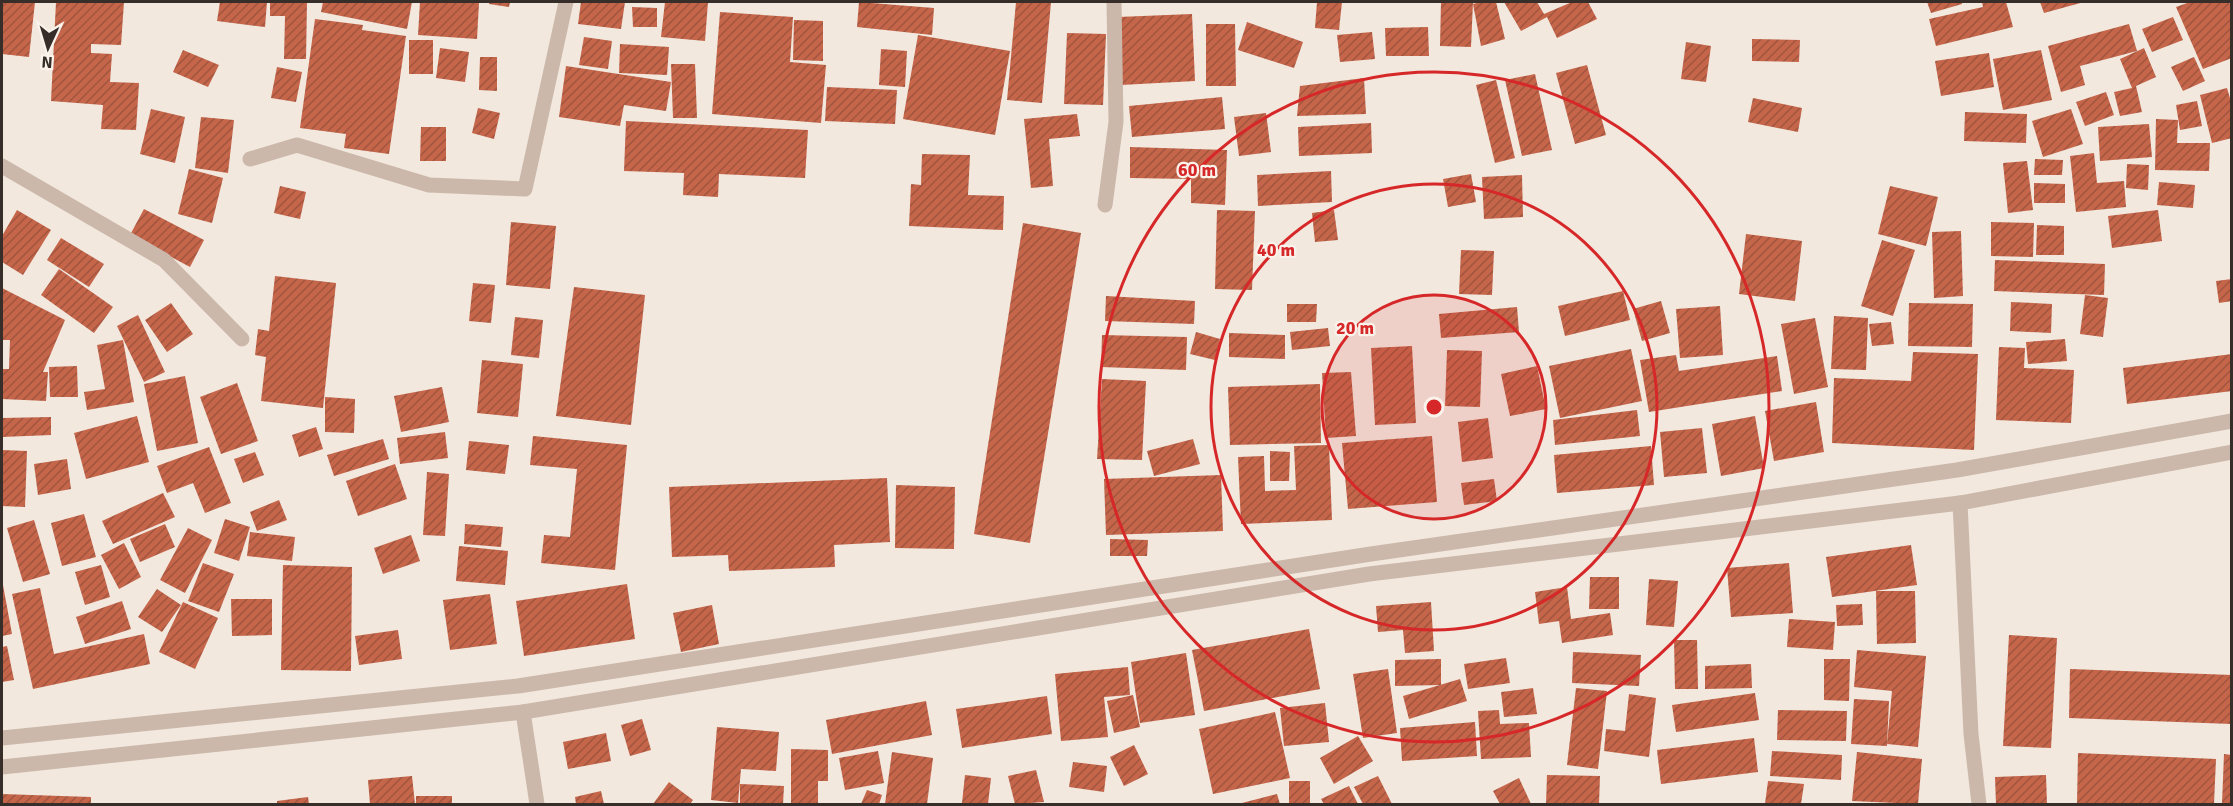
<svg xmlns="http://www.w3.org/2000/svg" width="2233" height="806" font-family="Signika,sans-serif">
<defs>
<pattern id="building-hatch" width="6" height="6" patternUnits="userSpaceOnUse" patternTransform="scale(1.5)"><rect width="6" height="6" fill="#c5654a"/><path d="M-1 1l2-2M0 6l6-6M5 7l2-2" fill="none" stroke="#a1543e"/></pattern>
</defs>
<rect width="100%" height="100%" fill="#f2e8de"/>
<g fill="url(#building-hatch)">
<polygon points="2,2 35,2 29,57 2,54"/>
<polygon points="56,2 124,2 121,45 91,44 91,53 112,54 110,82 139,83 136,130 101,129 103,105 51,101"/>
<polygon points="220,2 267,2 265,27 217,21"/>
<polygon points="270,2 307,2 306,59 284,59 285,16 270,16"/>
<polygon points="323,2 412,2 407,29 321,12"/>
<polygon points="420,2 479,3 477,39 418,35"/>
<polygon points="489,2 510,2 509,7 489,4"/>
<polygon points="581,2 625,2 621,29 578,24"/>
<polygon points="665,2 708,2 705,41 661,37"/>
<polygon points="859,2 934,8 932,35 857,27"/>
<polygon points="1016,2 1051,2 1042,103 1007,100"/>
<polygon points="1317,2 1342,2 1339,30 1315,28"/>
<polygon points="1441,2 1473,2 1471,47 1440,46"/>
<polygon points="1481,2 1496,2 1505,39 1481,46 1473,4"/>
<polygon points="1504,2 1537,2 1544,14 1572,2 1588,2 1597,19 1557,38 1547,17 1521,31"/>
<polygon points="1927,2 1962,2 1962,4 1931,13"/>
<polygon points="1982,2 2006,2 2013,27 1936,46 1929,19 1983,7"/>
<polygon points="2040,2 2084,2 2044,13"/>
<polygon points="2190,2 2229,2 2232,8 2232,58 2203,69 2176,7"/>
<polygon points="632,7 657,8 657,27 633,27"/>
<polygon points="720,12 793,17 790,62 826,65 821,123 712,114"/>
<polygon points="1192,14 1195,81 1121,85 1118,17"/>
<polygon points="2173,17 2183,40 2152,52 2142,29"/>
<polygon points="315,19 363,25 362,30 406,36 389,154 344,148 346,134 300,128"/>
<polygon points="794,20 823,21 823,61 793,60"/>
<polygon points="1247,22 1303,42 1294,68 1238,50"/>
<polygon points="1206,24 1235,24 1236,86 1206,86"/>
<polygon points="2129,24 2137,51 2080,66 2085,85 2061,92 2048,46"/>
<polygon points="1428,27 1429,56 1386,56 1385,28"/>
<polygon points="1372,32 1375,59 1340,62 1337,35"/>
<polygon points="1067,33 1106,34 1103,105 1064,104"/>
<polygon points="918,35 1010,51 995,135 903,119"/>
<polygon points="584,37 612,41 608,69 579,65"/>
<polygon points="1752,39 1800,40 1799,62 1752,61"/>
<rect x="409" y="40" width="24" height="34"/>
<polygon points="1686,42 1711,46 1706,82 1681,79"/>
<polygon points="620,44 669,47 667,75 619,73"/>
<polygon points="440,48 469,52 465,82 436,78"/>
<polygon points="2144,48 2156,77 2136,86 2142,112 2120,116 2114,92 2132,88 2120,59"/>
<polygon points="881,49 907,51 905,87 879,85"/>
<polygon points="183,50 219,65 208,87 173,72"/>
<polygon points="2041,50 2052,100 2003,110 1993,59"/>
<polygon points="1989,53 1994,87 1941,96 1935,61"/>
<polygon points="480,57 497,57 497,91 479,90"/>
<polygon points="2194,57 2205,81 2183,91 2171,67"/>
<polygon points="671,64 695,64 697,118 673,118"/>
<polygon points="1587,65 1606,135 1575,144 1556,73"/>
<polygon points="566,66 671,82 666,111 624,105 620,126 559,117"/>
<polygon points="277,67 302,72 296,102 271,98"/>
<polygon points="1535,74 1552,150 1522,156 1505,80"/>
<polygon points="1364,78 1366,114 1297,116 1300,86"/>
<polygon points="1496,80 1515,158 1495,163 1476,85"/>
<polygon points="827,87 897,90 895,124 825,121"/>
<polygon points="2227,88 2232,105 2232,138 2212,143 2200,95"/>
<polygon points="2106,92 2114,115 2085,126 2076,102"/>
<polygon points="1222,97 1225,129 1132,137 1129,106"/>
<polygon points="1753,98 1802,108 1798,132 1748,122"/>
<polygon points="2197,101 2202,126 2180,130 2176,105"/>
<polygon points="478,108 500,113 494,139 472,133"/>
<polygon points="151,109 185,117 175,163 140,154"/>
<polygon points="2071,109 2083,144 2043,157 2032,121"/>
<polygon points="1965,112 2027,114 2026,143 1964,141"/>
<polygon points="1266,113 1271,152 1239,156 1234,117"/>
<polygon points="1077,114 1080,136 1049,139 1053,186 1031,188 1024,119"/>
<polygon points="201,117 234,120 228,173 195,168"/>
<polygon points="2156,119 2178,120 2177,143 2210,143 2209,171 2155,170"/>
<polygon points="626,121 808,130 805,178 719,174 718,197 683,195 684,173 624,171"/>
<polygon points="1371,123 1372,153 1299,156 1298,127"/>
<polygon points="2149,124 2152,157 2100,161 2098,127"/>
<polygon points="421,127 446,127 446,161 420,161"/>
<polygon points="1130,147 1227,150 1225,205 1191,203 1191,179 1130,178"/>
<polygon points="2094,153 2097,183 2124,181 2126,207 2076,212 2070,156"/>
<polygon points="922,154 970,155 968,195 1004,196 1003,230 909,226 911,184 921,185"/>
<polygon points="2035,159 2063,160 2062,175 2034,175"/>
<polygon points="2027,161 2033,210 2008,213 2003,163"/>
<polygon points="2127,164 2149,165 2148,190 2126,188"/>
<polygon points="189,169 223,178 212,223 178,214"/>
<polygon points="1331,171 1332,202 1258,206 1257,175"/>
<polygon points="1471,174 1476,202 1448,207 1443,179"/>
<polygon points="1522,175 1523,217 1484,219 1482,177"/>
<polygon points="2159,182 2195,185 2193,208 2157,205"/>
<polygon points="2034,183 2065,184 2065,203 2034,203"/>
<polygon points="280,186 306,192 300,219 274,213"/>
<polygon points="1890,186 1938,197 1926,246 1878,234"/>
<polygon points="144,209 204,240 190,267 130,235"/>
<polygon points="17,210 51,230 23,275 2,262 2,236"/>
<polygon points="1217,210 1255,211 1252,290 1215,289"/>
<polygon points="1334,210 1338,240 1315,242 1312,213"/>
<polygon points="2158,210 2162,241 2112,248 2108,216"/>
<polygon points="511,222 556,226 550,289 506,285"/>
<polygon points="1991,222 2034,223 2033,257 1991,256"/>
<polygon points="1023,223 1081,233 1030,543 974,534"/>
<polygon points="2037,225 2064,226 2064,255 2036,255"/>
<polygon points="1961,231 1963,296 1934,298 1932,232"/>
<polygon points="1746,234 1802,241 1795,301 1739,294"/>
<polygon points="61,238 104,264 89,287 47,260"/>
<polygon points="1882,240 1915,250 1893,316 1861,306"/>
<polygon points="1461,250 1494,251 1492,295 1459,294"/>
<polygon points="1995,260 2105,264 2104,295 1994,291"/>
<polygon points="59,269 113,307 94,333 41,295"/>
<polygon points="275,276 336,283 323,408 261,401 266,357 255,355 258,329 269,331"/>
<polygon points="2232,279 2232,301 2219,303 2216,281"/>
<polygon points="473,283 495,285 491,323 469,321"/>
<polygon points="574,287 645,295 631,425 556,416"/>
<polygon points="2,288 65,320 43,372 48,372 46,401 2,399 2,369 9,369 10,340 2,340"/>
<polygon points="1623,291 1630,320 1565,336 1558,306"/>
<polygon points="2085,295 2108,298 2103,337 2080,334"/>
<polygon points="1106,296 1195,301 1194,324 1105,321"/>
<polygon points="1661,301 1670,333 1642,341 1633,309"/>
<polygon points="2011,302 2052,304 2051,333 2010,331"/>
<polygon points="171,303 193,334 167,352 145,320"/>
<polygon points="1909,303 1973,304 1972,347 1908,346"/>
<polygon points="1287,304 1317,304 1316,322 1287,322"/>
<polygon points="1720,306 1723,355 1680,358 1676,309"/>
<polygon points="1517,307 1519,332 1441,338 1439,314"/>
<polygon points="138,315 165,372 144,382 117,326"/>
<polygon points="1834,316 1868,318 1866,370 1831,369"/>
<polygon points="515,317 543,320 539,358 511,355"/>
<polygon points="1815,318 1828,387 1794,394 1781,324"/>
<polygon points="1891,322 1894,344 1872,346 1869,324"/>
<polygon points="1328,328 1330,346 1292,350 1290,332"/>
<polygon points="1196,332 1220,339 1215,360 1190,354"/>
<polygon points="1229,333 1285,335 1285,359 1229,357"/>
<polygon points="1102,335 1187,337 1186,370 1101,367"/>
<polygon points="2065,339 2067,361 2028,364 2026,342"/>
<polygon points="123,340 134,402 87,410 84,392 105,389 97,345"/>
<polygon points="1412,346 1416,423 1375,425 1371,348"/>
<polygon points="1999,347 2025,348 2024,368 2074,370 2071,423 1996,420"/>
<polygon points="1631,349 1642,401 1560,418 1549,366"/>
<polygon points="1447,350 1482,351 1480,407 1445,406"/>
<polygon points="1913,352 1978,354 1974,450 1832,443 1834,378 1911,381"/>
<polygon points="2232,354 2232,391 2127,404 2123,368"/>
<polygon points="1676,355 1679,371 1777,356 1782,391 1649,412 1640,360"/>
<polygon points="482,360 523,364 518,417 477,413"/>
<polygon points="77,366 78,397 50,397 49,367"/>
<polygon points="1537,366 1546,409 1510,416 1501,374"/>
<polygon points="1351,372 1356,436 1326,438 1322,373"/>
<polygon points="185,376 198,443 157,451 144,384"/>
<polygon points="1102,379 1146,381 1142,460 1097,459"/>
<polygon points="237,383 258,441 221,454 200,397"/>
<polygon points="1320,384 1321,443 1230,445 1228,387"/>
<polygon points="442,387 449,422 401,432 394,396"/>
<polygon points="325,397 355,399 354,433 325,432"/>
<polygon points="1816,402 1824,452 1774,461 1765,411"/>
<polygon points="1637,410 1640,436 1555,445 1553,420"/>
<polygon points="137,416 149,462 86,479 74,433"/>
<polygon points="1755,416 1764,468 1721,476 1712,424"/>
<polygon points="51,417 51,435 2,437 2,418"/>
<polygon points="1488,418 1493,458 1462,462 1458,422"/>
<polygon points="316,427 323,449 299,457 292,435"/>
<polygon points="1702,428 1707,473 1664,477 1660,432"/>
<polygon points="445,432 448,458 400,464 397,438"/>
<polygon points="533,436 627,445 615,570 541,563 544,535 570,537 577,469 530,465"/>
<polygon points="1432,436 1437,502 1348,509 1342,443"/>
<polygon points="383,439 389,459 334,476 327,455"/>
<polygon points="1193,439 1200,464 1154,476 1147,451"/>
<polygon points="469,441 509,445 505,474 466,470"/>
<polygon points="1329,445 1332,520 1241,524 1238,457 1264,456 1265,491 1296,490 1294,446"/>
<polygon points="1651,446 1654,485 1557,493 1554,455"/>
<polygon points="209,447 231,503 205,513 193,483 167,493 157,466"/>
<polygon points="2,450 27,451 25,507 2,506"/>
<polygon points="1270,451 1290,452 1289,481 1270,481"/>
<polygon points="255,452 264,475 243,483 234,459"/>
<polygon points="67,459 71,489 38,495 34,464"/>
<polygon points="395,464 407,499 358,516 346,481"/>
<polygon points="427,472 449,474 445,536 423,535"/>
<polygon points="1221,475 1223,531 1106,535 1104,479"/>
<polygon points="887,478 890,542 834,545 835,567 729,571 728,555 672,557 669,487"/>
<polygon points="1494,479 1497,501 1464,505 1461,483"/>
<polygon points="896,485 955,487 954,549 895,548"/>
<polygon points="163,493 175,517 113,544 102,521"/>
<polygon points="279,500 287,520 257,531 250,512"/>
<polygon points="84,514 96,557 62,566 51,523"/>
<polygon points="225,519 250,527 239,561 214,553"/>
<polygon points="34,520 50,574 23,582 7,528"/>
<polygon points="165,524 175,547 140,562 130,539"/>
<polygon points="465,524 503,527 501,547 464,544"/>
<polygon points="188,528 212,540 185,593 160,580"/>
<polygon points="250,532 295,537 292,561 247,556"/>
<polygon points="411,535 420,561 383,574 374,548"/>
<polygon points="1110,539 1148,540 1147,556 1110,556"/>
<polygon points="124,543 141,577 119,589 101,555"/>
<polygon points="1911,545 1917,585 1832,597 1826,557"/>
<polygon points="459,546 508,551 505,585 456,581"/>
<polygon points="203,563 234,574 219,612 188,601"/>
<polygon points="1789,563 1793,613 1731,617 1727,568"/>
<polygon points="101,565 110,597 85,605 75,572"/>
<polygon points="283,565 352,567 351,671 281,670"/>
<polygon points="1590,577 1619,577 1619,609 1589,609"/>
<polygon points="1649,579 1678,581 1674,627 1646,625"/>
<polygon points="627,584 635,639 524,656 516,601"/>
<polygon points="3,585 12,634 2,636 2,586"/>
<polygon points="1567,587 1571,619 1610,613 1613,635 1562,643 1559,621 1539,624 1535,592"/>
<polygon points="40,588 54,654 144,634 150,664 33,689 12,594"/>
<polygon points="157,589 181,605 162,632 138,617"/>
<polygon points="1876,591 1915,591 1916,643 1877,644"/>
<polygon points="490,594 497,644 450,650 443,600"/>
<polygon points="231,599 272,599 272,635 232,636"/>
<polygon points="122,601 131,629 85,644 76,617"/>
<polygon points="183,602 218,618 195,669 159,652"/>
<polygon points="1431,602 1434,651 1405,653 1403,630 1378,632 1376,606"/>
<polygon points="1862,604 1863,625 1837,626 1836,605"/>
<polygon points="712,605 719,644 681,652 673,613"/>
<polygon points="1789,619 1835,622 1833,650 1787,647"/>
<polygon points="1309,629 1320,689 1204,711 1192,650"/>
<polygon points="398,630 402,659 359,665 355,636"/>
<polygon points="2009,635 2057,638 2051,748 2003,746"/>
<polygon points="1674,640 1697,640 1698,689 1675,689"/>
<polygon points="7,646 14,680 2,682 2,647"/>
<polygon points="1857,650 1926,656 1918,747 1887,744 1892,691 1854,687"/>
<polygon points="1573,652 1641,655 1639,686 1572,683"/>
<polygon points="1186,653 1195,715 1140,723 1131,662"/>
<polygon points="1506,658 1510,683 1468,689 1464,664"/>
<polygon points="1441,659 1441,685 1395,686 1395,660"/>
<polygon points="1824,659 1850,659 1849,701 1824,700"/>
<polygon points="1751,664 1752,688 1705,689 1705,666"/>
<polygon points="1128,667 1130,695 1104,697 1108,737 1061,741 1055,674"/>
<polygon points="1388,669 1397,733 1363,738 1353,674"/>
<polygon points="2070,669 2232,675 2232,724 2069,718"/>
<polygon points="1460,679 1467,701 1409,719 1403,696"/>
<polygon points="1533,688 1537,714 1504,717 1501,692"/>
<polygon points="1576,688 1607,691 1598,769 1567,765"/>
<polygon points="1755,693 1759,720 1676,732 1672,705"/>
<polygon points="1629,694 1656,698 1649,757 1604,751 1606,729 1625,731"/>
<polygon points="1133,695 1140,727 1114,733 1107,701"/>
<polygon points="1047,696 1052,734 962,748 956,709"/>
<polygon points="1854,699 1889,701 1887,746 1851,744"/>
<polygon points="926,701 932,735 832,754 826,720"/>
<polygon points="1325,703 1329,742 1284,746 1280,708"/>
<polygon points="1499,710 1500,724 1529,723 1531,757 1481,759 1478,711"/>
<polygon points="1778,710 1847,711 1846,741 1777,740"/>
<polygon points="1275,712 1290,778 1213,794 1199,729"/>
<polygon points="642,719 651,750 630,756 621,725"/>
<polygon points="1475,722 1477,756 1402,761 1400,728"/>
<polygon points="717,727 779,732 776,771 741,769 738,803 711,800"/>
<polygon points="606,733 611,761 568,769 563,742"/>
<polygon points="1358,736 1373,761 1334,784 1320,758"/>
<polygon points="1754,738 1758,772 1661,784 1657,750"/>
<polygon points="1134,745 1148,774 1124,786 1110,757"/>
<polygon points="791,749 828,750 828,781 818,781 818,804 791,804"/>
<polygon points="878,751 884,783 845,790 839,758"/>
<polygon points="1772,751 1842,755 1841,780 1770,776"/>
<polygon points="892,752 933,758 927,804 885,804"/>
<polygon points="1857,752 1922,759 1918,804 1852,801"/>
<polygon points="2078,753 2216,759 2214,804 2077,804"/>
<polygon points="2224,754 2232,755 2232,804 2222,804"/>
<polygon points="1073,762 1107,766 1104,792 1069,787"/>
<polygon points="1036,770 1044,802 1015,804 1008,776"/>
<polygon points="965,775 991,778 988,804 962,803"/>
<polygon points="1547,775 1600,776 1599,804 1546,804"/>
<polygon points="2046,775 2047,804 1996,804 1995,777"/>
<polygon points="412,776 415,804 370,804 368,780"/>
<polygon points="1378,776 1392,804 1363,804 1354,787"/>
<polygon points="1519,778 1531,804 1500,804 1493,791"/>
<rect x="1289" y="781" width="21" height="23"/>
<polygon points="1768,781 1804,784 1801,804 1765,804"/>
<polygon points="669,782 693,800 690,804 653,804"/>
<polygon points="740,784 784,786 783,804 740,804"/>
<polygon points="1349,786 1358,804 1324,804 1321,799"/>
<polygon points="867,790 882,795 879,804 861,804"/>
<polygon points="601,791 604,804 576,804 575,797"/>
<polygon points="2,794 91,797 91,804 2,804"/>
<polygon points="1277,794 1280,804 1238,804"/>
<rect x="416" y="796" width="36" height="8"/>
<polygon points="308,797 309,804 277,804 277,801"/>
</g>
<g fill="none" stroke-linecap="round" stroke-linejoin="round">
<g stroke="#cbb8aa" stroke-width="15">
<polyline points="250,159 297,145 429,185 525,189 566,2"/>
<polyline points="2,166 164,260 242,339"/>
<polyline points="1105,205 1116,122 1114,2"/>
<polyline points="1960,503 1971,734 1979,804"/>
<polyline points="523,712 537,804"/>
<polyline points="2,738 518,686 1371,554 1957,470 2232,421"/>
<polyline points="2,767 523,712 1369,574 1960,503 2232,452"/>
</g>
</g>
<circle cx="1434" cy="407" r="112" fill="#d62828" fill-opacity=".12"/>
<g fill="none" stroke="#d62828" stroke-width="3">
<circle cx="1434" cy="407" r="112"/>
<circle cx="1434" cy="407" r="223"/>
<circle cx="1434" cy="407" r="335"/>
</g>
<circle cx="1434" cy="407" r="9" fill="#d62828" stroke="#faf3eb" stroke-width="3"/>
<g font-size="18" text-anchor="middle" font-weight="bold" fill="#d62828" stroke="#faf3eb" stroke-width="4.5" stroke-linejoin="round" paint-order="stroke">
<text x="1197" y="176">60 m</text>
<text x="1276" y="256">40 m</text>
<text x="1355" y="334">20 m</text>
</g>
<rect width="2233" height="806" fill="none" stroke="#382e29" stroke-width="6"/>
<g transform="translate(48 48) rotate(184)" stroke="#faf3eb" stroke-width="4.5" paint-order="stroke">
<path d="M0-4.5L10 22L0 15L-10 22Z" fill="#382e29"/>
<text y="-9" font-size="16" font-weight="bold" text-anchor="middle" fill="#382e29">N</text>
</g>
</svg>
